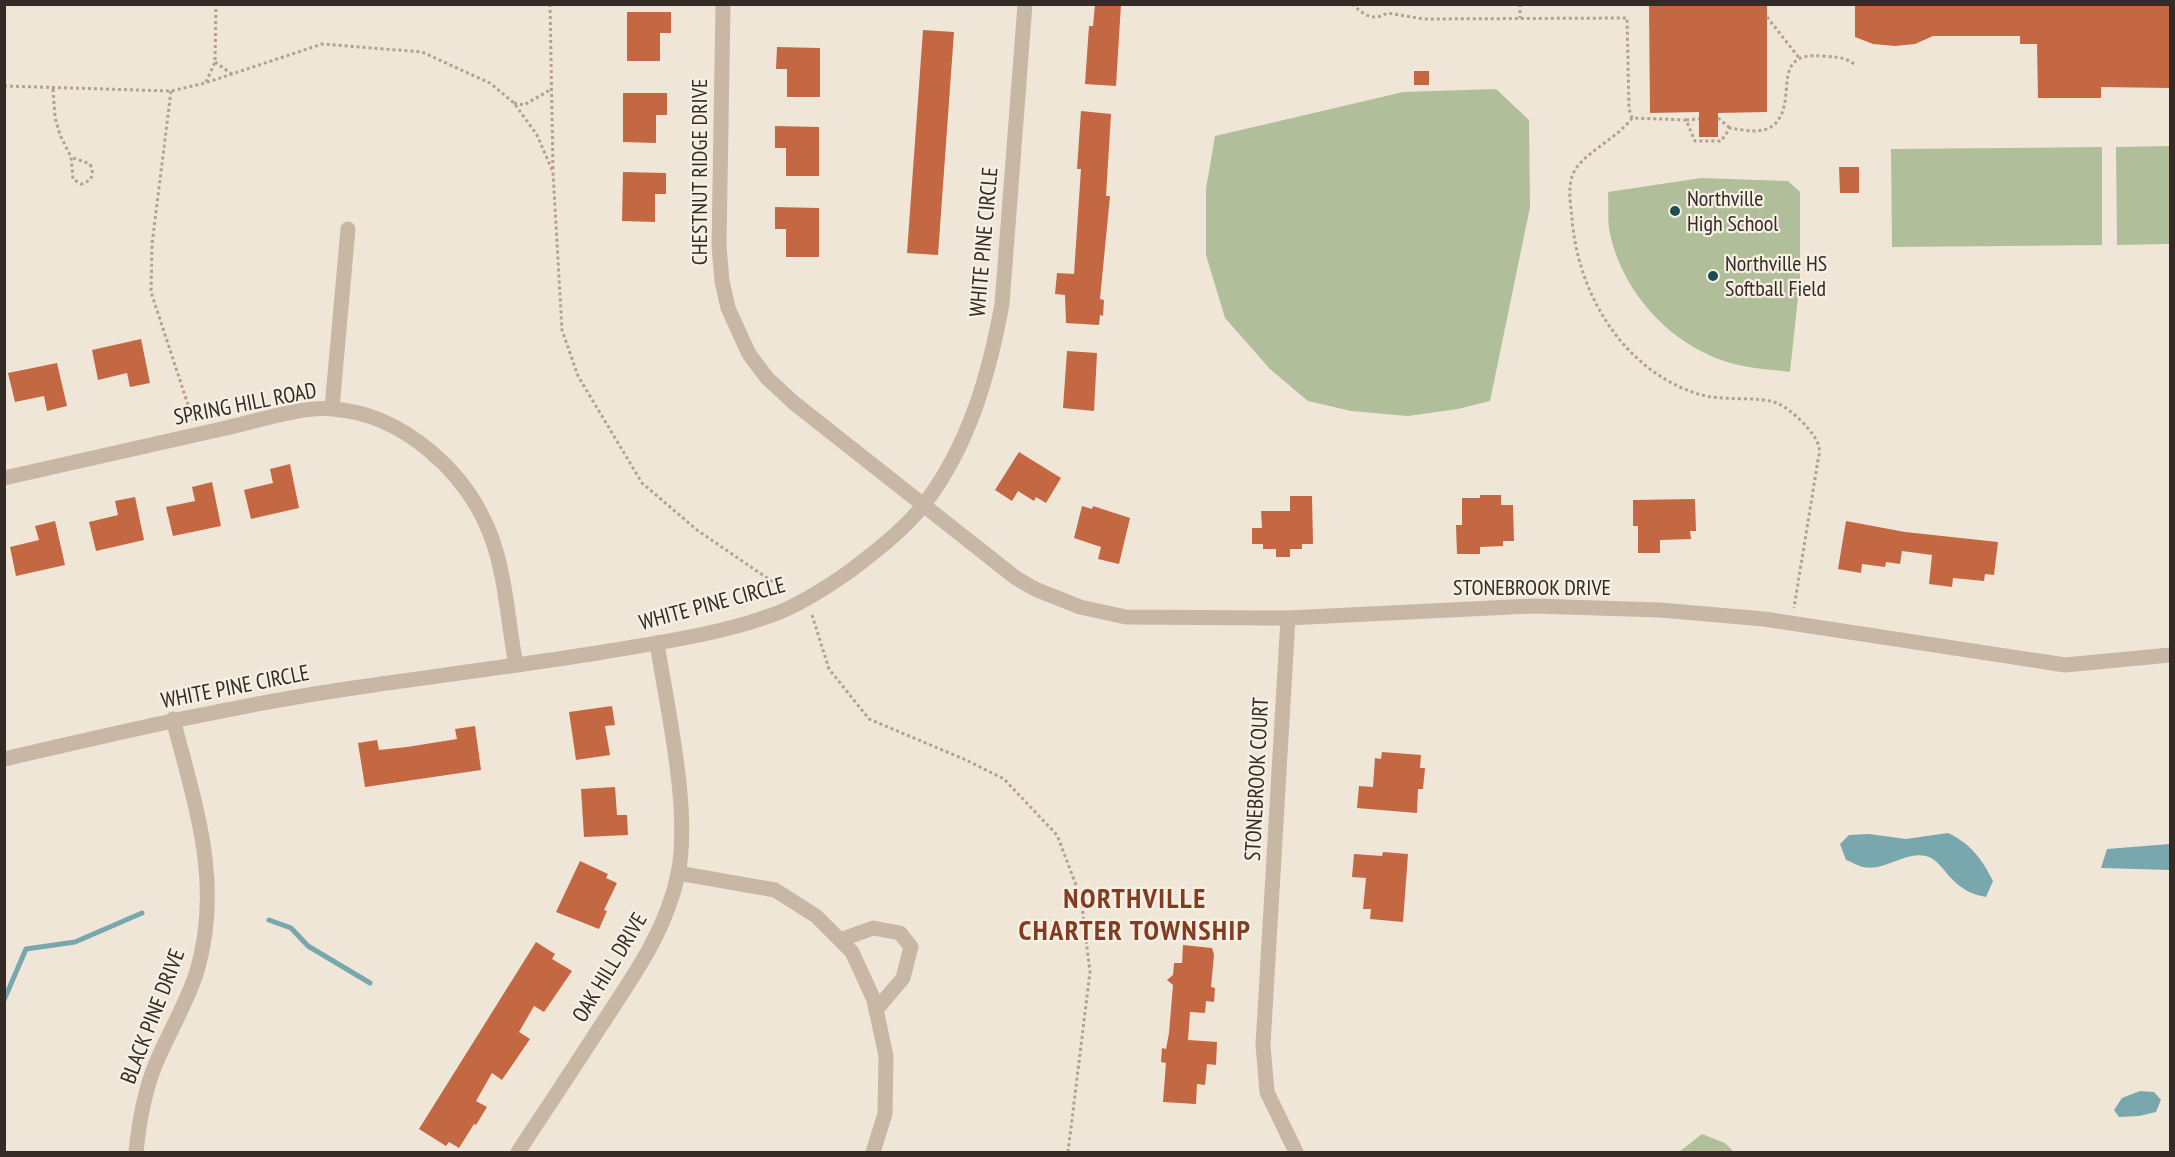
<svg xmlns="http://www.w3.org/2000/svg" width="2175" height="1157" font-family="'PT Sans Narrow',sans-serif">
<rect width="100%" height="100%" fill="#f0e6d8"/>
<g fill="#b0bf99">
<polygon points="1496,89 1529,120 1530,207 1490,401 1458,409 1408,416 1351,411 1308,401 1270,369 1225,318 1206,255 1206,189 1215,136 1403,92"/>
<polygon points="2170,146 2170,244 2117,245 2116,147"/>
<polygon points="2102,147 2102,245 1892,247 1891,149"/>
<path d="M1701 178 1788 181 1800 192V279L1790 372C1767 369 1742 368 1721 360 1666 340 1623 291 1610 234 1607 221 1609 206 1608 192Z"/>
<polygon points="1702,1134 1725,1143 1734,1152 1679,1152"/>
</g>
<g fill="#78a8ad">
<path d="M1948 833C1971 844 1982 859 1993 881L1986 897C1974 895 1963 890 1954 881 1945 873 1938 859 1926 856 1904 851 1885 872 1863 867 1858 866 1852 862 1846 860L1840 844 1849 835 1869 834 1906 839Z"/>
<polygon points="2170,844 2170,870 2101,868 2107,849"/>
<polygon points="2140,1091 2154,1092 2161,1100 2156,1112 2139,1116 2119,1117 2114,1110 2122,1098"/>
</g>
<g fill="none" stroke-linecap="round" stroke-linejoin="round">
<g stroke="#78a8ad" stroke-width="5">
<polyline points="269,920 291,928 308,946 370,983"/>
<polyline points="4,1000 26,949 75,942 142,913"/>
</g>
</g>
<g fill="#c46843">
<polygon points="1095,4 1121,4 1116,86 1085,84 1089,26 1093,26"/>
<polygon points="1649,4 1767,4 1767,112 1718,113 1718,137 1699,137 1699,112 1650,113"/>
<polygon points="1855,4 2170,4 2170,88 2101,87 2101,98 2038,98 2037,44 2020,44 2020,36 1933,36 1915,44 1895,46 1873,44 1855,37"/>
<polygon points="627,12 671,12 671,33 660,33 660,61 627,61"/>
<polygon points="923,30 954,32 938,255 907,253"/>
<polygon points="777,47 820,48 820,97 787,97 787,69 776,69"/>
<rect x="1414" y="71" width="15" height="14"/>
<polygon points="623,93 667,93 667,115 656,115 656,143 623,142"/>
<polygon points="1081,111 1111,114 1106,196 1110,196 1100,299 1104,300 1103,316 1100,315 1099,325 1066,323 1065,295 1055,294 1057,273 1074,274 1081,169 1077,169"/>
<polygon points="775,126 819,127 819,176 786,176 786,148 775,148"/>
<polygon points="1839,167 1859,167 1859,193 1840,193"/>
<polygon points="623,172 666,173 666,194 655,194 655,222 622,221"/>
<polygon points="775,207 819,208 819,257 786,257 786,229 775,229"/>
<polygon points="141,339 150,383 130,387 127,373 98,380 92,350"/>
<polygon points="1067,351 1097,353 1094,411 1063,408"/>
<polygon points="57,363 67,406 47,411 44,396 15,402 8,373"/>
<polygon points="1019,452 1061,478 1046,503 1036,497 1034,501 1018,491 1012,501 995,490"/>
<polygon points="290,464 299,508 251,519 244,490 273,483 270,469"/>
<polygon points="212,482 221,526 173,536 166,507 195,501 192,487"/>
<polygon points="1480,495 1501,495 1501,505 1513,505 1514,541 1503,541 1503,546 1480,547 1480,554 1457,554 1456,525 1462,525 1462,498 1480,498"/>
<polygon points="1290,496 1312,496 1313,544 1302,544 1302,549 1290,549 1290,557 1276,557 1276,549 1263,549 1263,544 1252,544 1252,528 1262,528 1261,511 1290,511"/>
<polygon points="135,497 144,540 96,551 89,522 118,515 115,501"/>
<polygon points="1695,499 1696,531 1690,531 1691,539 1660,540 1660,553 1638,553 1638,526 1633,526 1633,500"/>
<polygon points="1082,506 1092,509 1093,506 1130,518 1119,564 1098,559 1101,547 1074,538"/>
<polygon points="55,521 65,565 16,576 10,547 39,540 35,526"/>
<polygon points="1846,521 1905,532 1998,542 1994,575 1985,574 1984,581 1953,578 1952,587 1929,584 1932,555 1902,551 1900,564 1886,562 1885,567 1862,564 1861,573 1838,569"/>
<polygon points="612,706 615,725 605,726 610,755 576,760 569,712"/>
<polygon points="475,726 481,770 365,787 358,743 377,740 379,750 407,747 457,739 455,729"/>
<polygon points="1382,752 1421,755 1420,768 1425,768 1423,789 1418,789 1417,813 1357,808 1359,786 1373,787 1375,758 1381,759"/>
<polygon points="615,787 617,815 627,815 628,835 584,837 581,789"/>
<polygon points="1383,852 1408,854 1403,922 1370,919 1371,909 1363,909 1366,878 1352,877 1354,854 1382,856"/>
<polygon points="580,861 608,874 606,878 617,883 604,910 607,911 599,929 556,912"/>
<polygon points="536,942 555,954 552,959 572,971 544,1012 534,1006 519,1032 530,1039 502,1080 492,1073 476,1101 487,1107 476,1125 474,1124 459,1148 449,1142 446,1146 419,1129"/>
<polygon points="1183,945 1212,948 1214,955 1211,987 1215,988 1214,1002 1206,1001 1205,1013 1190,1012 1188,1040 1217,1042 1216,1065 1207,1064 1205,1085 1197,1084 1196,1104 1163,1102 1166,1063 1161,1062 1162,1048 1166,1049 1169,1033 1173,985 1167,980 1173,975 1174,963 1182,963"/>
</g>
<g fill="none" stroke-linecap="round" stroke-linejoin="round">
<g stroke="#b4a18f" stroke-width="3" stroke-dasharray="3 3" stroke-linecap="butt">
<polyline points="550,4 553,170"/>
<path d="M1352 4C1363 14 1373 22 1387 13L1424 19 1627 18 1629 109 1632 118 1686 120 1695 141H1721L1730 128C1744 130 1763 135 1775 124 1799 99 1768 51 1823 56 1835 57 1845 57 1854 64"/>
<polyline points="1520,4 1520,18"/>
<polyline points="1767,17 1800,59"/>
<polyline points="215,62 232,74"/>
<polyline points="206,82 215,62 216,4"/>
<polyline points="4,86 171,91 205,83 322,44 422,52 490,83 514,103 537,135 553,172 562,330 578,376 642,483 697,530 786,591"/>
<path d="M53 89 55 117 60 135 71 157 73 179 81 184C92 181 95 175 90 164L71 157"/>
<polyline points="171,91 152,244 151,292 193,420"/>
<polyline points="514,103 524,105 550,90"/>
<path d="M1632 118C1617 139 1581 154 1573 174 1567 188 1571 205 1572 219 1578 294 1623 370 1698 394 1722 402 1760 395 1779 404 1792 410 1816 433 1819 447 1820 451 1819 456 1818 460L1794 608"/>
<polyline points="1718,118 1730,128"/>
<polyline points="1686,120 1699,119"/>
<polyline points="812,615 829,669 869,719 966,760 1004,779 1057,835 1081,898 1090,972 1068,1152"/>
</g>
<g stroke="#c8b7a5" stroke-width="15">
<polyline points="723,4 719,246 722,281 728,308 749,354 767,378 794,403 1016,578 1035,589 1080,607 1126,617 1288,618 1533,606 1660,610 1764,619 2065,665 2170,655"/>
<polyline points="332,408 348,229"/>
<path d="M4 478C78 462 152 445 226 428 257 421 302 406 333 409 403 414 467 472 491 536 506 576 508 624 516 665"/>
<polyline points="1288,618 1263,1045 1267,1092 1296,1152"/>
<path d="M4 759C125 731 245 703 367 686 444 675 521 665 597 653 655 643 717 635 772 615 800 605 826 588 850 571 876 551 905 529 925 503 969 445 989 375 1002 304L1025 4"/>
<polyline points="678,873 775,890 816,916 852,952 874,1000 886,1056 885,1114 873,1152"/>
<polyline points="840,940 873,928 900,933 911,947 903,978 876,1010"/>
<path d="M136 1152C139 1122 144 1092 156 1063 169 1032 187 1003 197 971 223 882 195 805 173 719"/>
<path d="M518 1152C545 1111 573 1069 600 1027 632 978 666 932 678 874 691 810 667 708 657 643"/>
</g>
</g>
<g fill="#1d4e54" stroke="#f8f0e4" stroke-width="2">
<circle cx="1675" cy="211" r="6"/>
<circle cx="1713" cy="276" r="6"/>
</g>
<g text-anchor="middle" stroke-width="4.5" stroke-linejoin="round" paint-order="stroke">
<g font-size="22" fill="#342b26" stroke="#f8f0e4">
<text transform="translate(699 172) rotate(-90)" y="8">CHESTNUT RIDGE DRIVE</text>
<text transform="translate(983 242) rotate(-85)" y="8">WHITE PINE CIRCLE</text>
<text transform="translate(245 403) rotate(-11)" y="8">SPRING HILL ROAD</text>
<text x="1532" y="595">STONEBROOK DRIVE</text>
<text transform="translate(712 603) rotate(-15)" y="8">WHITE PINE CIRCLE</text>
<text transform="translate(235 686) rotate(-11)" y="8">WHITE PINE CIRCLE</text>
<text transform="translate(1256 779) rotate(-87)" y="8">STONEBROOK COURT</text>
<text transform="translate(609 967) rotate(-59)" y="8">OAK HILL DRIVE</text>
<text transform="translate(152 1016) rotate(-69)" y="8">BLACK PINE DRIVE</text>
</g>
<g font-size="22" fill="#342b26" stroke="#f8f0e4" text-anchor="start">
<text x="1687" y="206">Northville<tspan x="1687" dy="25">High School</tspan></text>
<text x="1725" y="271">Northville HS<tspan x="1725" dy="25">Softball Field</tspan></text>
</g>
<g font-size="28" font-weight="bold" letter-spacing="1.5" fill="#813c21" stroke="#f8f0e4">
<text x="1135" y="908">NORTHVILLE<tspan x="1135" dy="32">CHARTER TOWNSHIP</tspan></text>
</g>
</g>
<rect width="2175" height="1157" fill="none" stroke="#342b26" stroke-width="12"/>
</svg>
